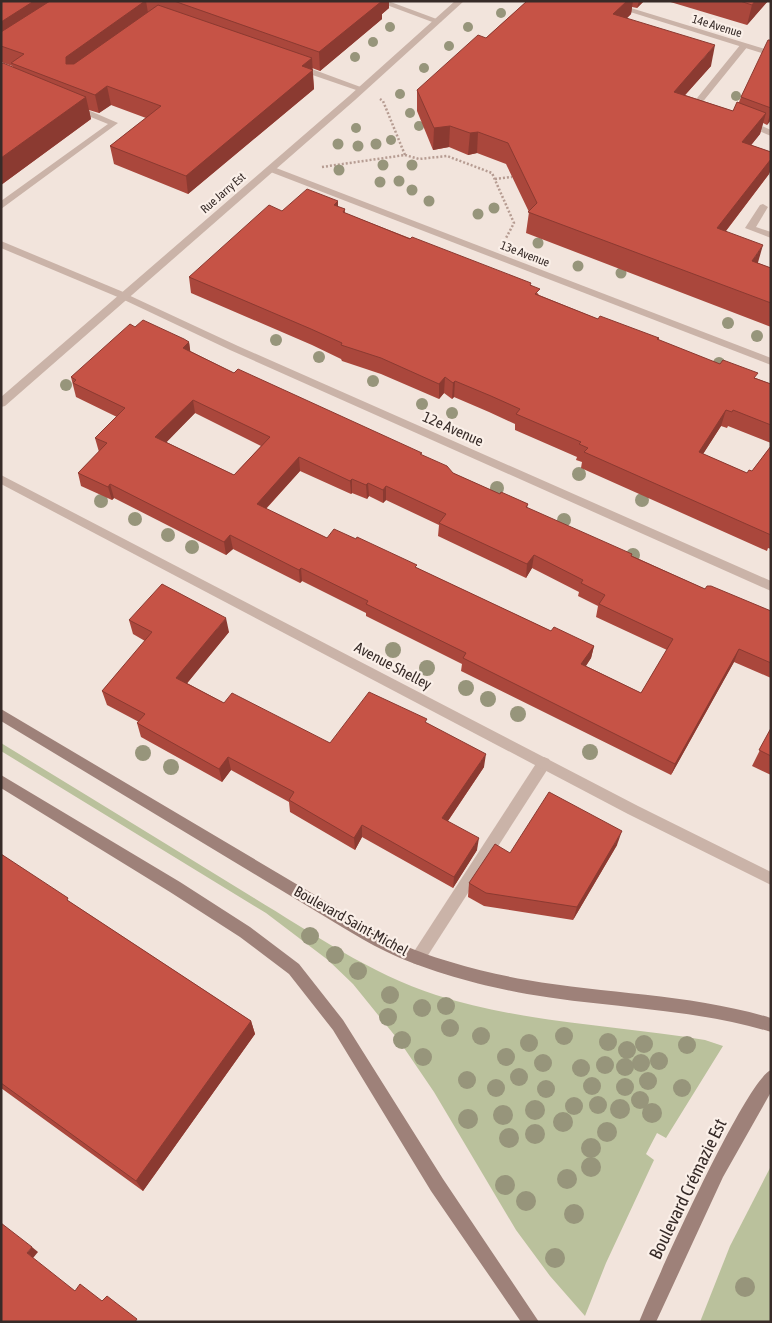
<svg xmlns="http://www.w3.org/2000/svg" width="772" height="1323" font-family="'Asap Condensed',sans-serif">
<rect width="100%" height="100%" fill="#f2e4dc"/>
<g fill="#bac19c">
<path d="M1 743C86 795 170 846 254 898 312 933 371 974 436 995 523 1023 616 1025 705 1040L723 1046 666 1138 657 1133 646 1154 654 1160 606 1263 585 1316 550 1276 516 1230 434 1092 400 1042 353 984 328 960 266 913 1 751Z"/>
<polygon points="771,1166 771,1322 700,1322 730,1246"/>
</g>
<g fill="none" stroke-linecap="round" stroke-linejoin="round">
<g stroke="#b69c92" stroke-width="2.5" stroke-dasharray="2 2" stroke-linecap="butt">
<polyline points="405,155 419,159 447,156 492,173 514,223 506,238"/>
<polyline points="322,167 405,155 383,101 380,99"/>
<polyline points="495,179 512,177"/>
</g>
<g fill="#cab3a8" fill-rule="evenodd">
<polygon points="376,1 388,1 442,21 435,23"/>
<polygon points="741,44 748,46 701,104 709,106 709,110 693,107 693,103"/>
<polygon points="74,104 118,123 1,209 1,201 108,124 71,109 70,107"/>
<polygon points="746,119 771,130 771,136 743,124 742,122"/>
<polygon points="763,204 768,207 756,227 771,232 771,238 745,228 760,205"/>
<polygon points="1,241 128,294 129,296 124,299 120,298 1,248"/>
<polygon points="544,757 549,759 551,763 549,767 423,963 418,965 413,963 411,958 413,953 539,759"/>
</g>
<g fill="#cab3a8" fill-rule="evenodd">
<polygon points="595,1 608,1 771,51 771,56"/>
<polygon points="295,65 301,65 366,89 359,91 295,69"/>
<polygon points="271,166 771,358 771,365 268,171 266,169"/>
<polygon points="124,293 238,346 771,581 771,591 230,350 120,298 119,296"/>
<polygon points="1,475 638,806 771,872 771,885 628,814 1,484"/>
</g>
<polygon fill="#cab3a8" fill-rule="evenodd" points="455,1 464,1 355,100 5,406 1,407 1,397 349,96"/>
<g fill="#9e8179" fill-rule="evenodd">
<path d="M1 709 352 917C366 925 381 934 395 941 431 959 487 973 527 980 607 994 692 994 771 1018V1032C692 1008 607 1008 527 994 482 986 426 971 385 951 370 944 356 935 342 927L1 721Z"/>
<polygon points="1,775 180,882 250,927 299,964 343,1020 443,1179 539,1322 521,1322 431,1191 333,1030 289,974 240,937 170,892 1,788"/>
<path d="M771 1070V1092L723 1177 656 1322H639C654 1285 745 1081 771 1070Z"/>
</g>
</g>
<g fill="#97957b">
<circle cx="501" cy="13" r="5"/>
<circle cx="390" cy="27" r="5"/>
<circle cx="468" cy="27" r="5"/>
<circle cx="373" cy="42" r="5"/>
<circle cx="449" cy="46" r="5"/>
<circle cx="355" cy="57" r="5"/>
<circle cx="424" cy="68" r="5"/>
<circle cx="400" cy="94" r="5"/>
<circle cx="736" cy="96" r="5"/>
<circle cx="410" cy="113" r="5"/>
<circle cx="419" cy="126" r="5"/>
<circle cx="356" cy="128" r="5"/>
<circle cx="391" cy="140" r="5"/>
<circle cx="338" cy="144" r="5.5"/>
<circle cx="376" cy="144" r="5.5"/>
<circle cx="358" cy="146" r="5.5"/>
<circle cx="383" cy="165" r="5.5"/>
<circle cx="412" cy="165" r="5.5"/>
<circle cx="339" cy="170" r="5.5"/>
<circle cx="399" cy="181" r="5.5"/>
<circle cx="380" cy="182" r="5.5"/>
<circle cx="412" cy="190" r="5.5"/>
<circle cx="429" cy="201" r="5.5"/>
<circle cx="494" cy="208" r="5.5"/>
<circle cx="478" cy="214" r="5.5"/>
<circle cx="538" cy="243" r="5.5"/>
<circle cx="578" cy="266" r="5.5"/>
<circle cx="621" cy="273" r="5.5"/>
<circle cx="728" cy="323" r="6"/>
<circle cx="757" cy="336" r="6"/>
<circle cx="276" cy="340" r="6"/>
<circle cx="319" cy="357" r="6"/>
<circle cx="719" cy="363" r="6"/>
<circle cx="373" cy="381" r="6"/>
<circle cx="66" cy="385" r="6"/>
<circle cx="422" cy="404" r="6"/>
<circle cx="452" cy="413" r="6"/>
<circle cx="579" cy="474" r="7"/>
<circle cx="497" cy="488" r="7"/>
<circle cx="642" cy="500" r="7"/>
<circle cx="101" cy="501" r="7"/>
<circle cx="135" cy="519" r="7"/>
<circle cx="564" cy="520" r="7"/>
<circle cx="168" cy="535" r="7"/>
<circle cx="192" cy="547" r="7"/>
<circle cx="633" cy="555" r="7"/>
<circle cx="393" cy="650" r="8"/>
<circle cx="427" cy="668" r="8"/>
<circle cx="466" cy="688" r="8"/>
<circle cx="488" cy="699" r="8"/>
<circle cx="518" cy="714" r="8"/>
<circle cx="590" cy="752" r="8"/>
<circle cx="143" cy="753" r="8"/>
<circle cx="171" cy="767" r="8"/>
<circle cx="310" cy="936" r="9"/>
<circle cx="335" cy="955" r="9"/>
<circle cx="358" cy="971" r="9"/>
<circle cx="390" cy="995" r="9"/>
<circle cx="446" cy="1006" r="9"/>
<circle cx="422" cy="1008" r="9"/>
<circle cx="388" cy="1017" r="9"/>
<circle cx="450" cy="1028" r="9"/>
<circle cx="481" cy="1036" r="9"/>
<circle cx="564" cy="1036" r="9"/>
<circle cx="402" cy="1040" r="9"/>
<circle cx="608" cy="1042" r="9"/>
<circle cx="529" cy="1043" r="9"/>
<circle cx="644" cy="1044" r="9"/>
<circle cx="687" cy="1045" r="9"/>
<circle cx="627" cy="1050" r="9"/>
<circle cx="423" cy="1057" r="9"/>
<circle cx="506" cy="1057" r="9"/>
<circle cx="659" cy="1061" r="9"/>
<circle cx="543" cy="1063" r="9"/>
<circle cx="641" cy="1063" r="9"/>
<circle cx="605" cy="1065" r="9"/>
<circle cx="625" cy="1067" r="9"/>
<circle cx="581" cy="1068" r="9"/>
<circle cx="519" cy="1077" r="9"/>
<circle cx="467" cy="1080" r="9"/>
<circle cx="648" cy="1081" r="9"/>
<circle cx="592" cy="1086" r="9"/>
<circle cx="625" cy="1087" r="9"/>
<circle cx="496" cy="1088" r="9"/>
<circle cx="682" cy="1088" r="9"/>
<circle cx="546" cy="1089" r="9"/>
<circle cx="640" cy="1100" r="9"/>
<circle cx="598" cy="1105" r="9"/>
<circle cx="574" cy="1106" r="9"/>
<circle cx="620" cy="1109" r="10"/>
<circle cx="535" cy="1110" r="10"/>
<circle cx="652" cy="1113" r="10"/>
<circle cx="503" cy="1115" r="10"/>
<circle cx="468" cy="1119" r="10"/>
<circle cx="563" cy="1122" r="10"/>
<circle cx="607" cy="1132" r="10"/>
<circle cx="535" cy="1134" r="10"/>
<circle cx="509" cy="1138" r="10"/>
<circle cx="591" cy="1148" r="10"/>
<circle cx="591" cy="1167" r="10"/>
<circle cx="567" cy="1179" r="10"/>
<circle cx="505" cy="1185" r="10"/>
<circle cx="526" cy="1201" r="10"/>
<circle cx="574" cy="1214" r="10"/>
<circle cx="555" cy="1258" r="10"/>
<circle cx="745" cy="1287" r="10"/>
</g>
<g fill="#aa473c" fill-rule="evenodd">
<polygon points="1,1 389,1 389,8 382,14 382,19 320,71 312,68 314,89 188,194 114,164 110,146 146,118 111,105 99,113 89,110 91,119 1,185 1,64 13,67 12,66 1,62"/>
<polygon points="527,1 644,1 637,8 632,7 631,14 627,18 711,66 685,95 733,111 739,102 741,97 771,38 771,120 767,125 763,123 760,134 751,145 771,152 771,169 769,174 726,231 758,263 771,268 771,327 526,233 529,212 506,164 477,153 468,155 449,147 433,150 417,111 417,90 486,38"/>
<polygon points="667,1 768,1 747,25"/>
<polygon points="338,201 338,207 345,209 345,213 531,285 539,295 598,319 659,338 658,340 771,384 771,443 728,426 727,428 721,426 703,454 747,473 752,471 771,446 771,549 768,548 767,551 581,468 582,462 576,460 577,457 515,430 515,424 489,412 454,397 452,399 444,393 439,399 381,374 342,361 341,359 312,345 191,293 189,277 282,211"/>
<path d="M135 327 189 342 190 351 234 373 421 455 453 473 500 494 528 504 527 508 705 589 771 611V678L734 662 671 775 461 671 462 664 366 616V613L302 581 300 583 233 549 226 555 114 498 112 500 81 486 78 473 99 452 95 438 117 417 76 397 71 377ZM195 413 261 446 234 475 166 442ZM300 471 351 494 352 493 367 499 369 496 383 503 386 500 439 525 438 536 526 578 532 568 579 592 578 596 598 606 596 617 667 650 641 693 586 666 591 658 594 646 551 631 417 568 327 538 266 509Z"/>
<polygon points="129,620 229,632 187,683 224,703 330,743 427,723 484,767 448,821 477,850 453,888 362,837 355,850 290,812 289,802 231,770 222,782 141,737 137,723 139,722 107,705 102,691 145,641 133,634"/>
<polygon points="771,728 771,775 752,766"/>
<polygon points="617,845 573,920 484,906 468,897 469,883 510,853"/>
<polygon points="1,854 70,902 251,1021 255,1034 143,1191 1,1088"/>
</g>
<g fill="#8b3a31">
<polygon points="34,1 65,1 1,44 1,22"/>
<polygon points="145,1 146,1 149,19 70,75 66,64 66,57"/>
<polygon points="378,1 389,1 389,8 382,14 382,19 320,71 319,52"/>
<polygon points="627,1 633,1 631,14 610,35 613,14"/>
<polygon points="639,1 644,1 637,8"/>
<polygon points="755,1 768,1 747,25 752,5"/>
<polygon points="715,45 711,66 669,113 674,92"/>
<polygon points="312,58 314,89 188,194 186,176 302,66"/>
<polygon points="107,86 111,105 99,113 95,95"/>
<polygon points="86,97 91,119 1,185 1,158"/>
<polygon points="771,111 771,120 767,125"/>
<polygon points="766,113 760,134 736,164 742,142"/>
<polygon points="450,126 449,147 433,150 434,128"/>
<polygon points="478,132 477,153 468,155 470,133"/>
<polygon points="771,159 771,169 769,174 712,249 717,228"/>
<polygon points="338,201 338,217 334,205"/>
<polygon points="763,245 757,266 752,261"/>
<polygon points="189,342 191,356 183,348"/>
<polygon points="445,377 444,393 439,399 439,384"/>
<polygon points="455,381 454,397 452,399 453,383"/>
<polygon points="193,400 195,413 158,451 155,437"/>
<polygon points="726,410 721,426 694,468 699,452"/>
<polygon points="299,457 300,471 258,517 257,504"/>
<polygon points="352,479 352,493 351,494 350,481"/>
<polygon points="368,483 369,496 367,499 366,485"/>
<polygon points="110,484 114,498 112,500 108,487"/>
<polygon points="386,486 386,500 383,503 383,490"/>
<polygon points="230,535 233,549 226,555 224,542"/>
<polygon points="534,555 532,568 526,578 527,564"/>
<polygon points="301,568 302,581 300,583 299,570"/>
<polygon points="226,618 229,632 180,692 176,678"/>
<polygon points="594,646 591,658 579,676 581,664"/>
<polygon points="739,649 734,662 671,775 675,764"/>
<polygon points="486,754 484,767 441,831 442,818"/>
<polygon points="228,757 231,770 222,782 219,769"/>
<polygon points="362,825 362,837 355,850 354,838"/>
<polygon points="622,831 617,845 573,920 577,907"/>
<polygon points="479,838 477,850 453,888 454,877"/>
<polygon points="251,1021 255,1034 143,1191 136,1181"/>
<polygon points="32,1247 38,1252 33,1258 27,1253"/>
</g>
<g fill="#c65346" stroke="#8b3a31" fill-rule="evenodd">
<polygon points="1,1 34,1 1,22"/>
<polygon points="50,1 145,1 66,57 66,64 74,64 158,5 312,58 302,66 313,70 186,176 110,146 161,106 107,86 95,95 11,63 24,54 1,46 1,32"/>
<polygon points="174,1 382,1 319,52"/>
<polygon points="527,1 627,1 613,14 715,45 674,92 733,111 737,102 766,113 742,142 771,152 771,159 717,228 763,245 752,261 771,268 771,303 528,212 537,203 508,143 478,132 470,133 450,126 434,128 417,90 478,35 486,38"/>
<polygon points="740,1 755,1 752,5"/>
<polygon points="768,40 771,40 771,108 741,97"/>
<polygon points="3,63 86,97 1,158 1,64"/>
<polygon points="307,189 338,201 334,205 345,209 343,212 410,239 412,237 531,283 530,285 540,289 535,294 598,319 600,316 659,338 657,339 720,364 723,360 758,373 754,378 771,384 771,425 733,410 732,412 726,410 699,452 747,473 749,470 752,471 771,446 771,535 584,452 588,448 579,444 581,442 516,414 520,409 491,396 455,381 453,383 445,377 439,384 381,358 341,345 342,343 311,329 189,277 269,205 282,211"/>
<path d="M143 320 184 339 189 342 183 348 234 373 238 369 422 453 420 454 447 466 453 473 500 494 501 492 528 504 526 507 632 554 631 556 705 589 707 586H711L771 611V663L739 649 675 764 463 658 466 653 366 604 368 601 301 568 299 570 230 535 224 542 110 484 108 487 78 473 107 443 95 438 125 408 73 383 76 380 71 377 130 324 135 327ZM193 400 270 437 234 475 155 437ZM299 457 350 481 352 479 366 485 368 483 383 490 386 486 446 514 439 523 527 564 534 555 583 580 581 583 605 595 599 604 673 639 641 693 581 664 594 646 554 627 551 631 415 567 417 565 357 537 356 539 334 529 327 538 257 504Z"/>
<polygon points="162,584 226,618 176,678 224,703 232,693 330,743 369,692 427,719 425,722 486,754 442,818 479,838 454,877 362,825 354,838 289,800 294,792 228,757 219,769 137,723 145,714 102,691 152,632 129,620"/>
<polygon points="771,728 771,756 759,750"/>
<polygon points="549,792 622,831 577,907 486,893 469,883 495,844 510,853"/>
<polygon points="1,854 68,898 67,900 251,1021 136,1181 1,1083"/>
<polygon points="1,1223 32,1247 27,1253 75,1291 80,1284 102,1301 107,1296 137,1319 135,1322 1,1322"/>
</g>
<g text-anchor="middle" stroke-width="4.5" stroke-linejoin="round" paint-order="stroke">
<g font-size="12" fill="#372b28" stroke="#faefe8">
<text transform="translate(717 26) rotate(17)" y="4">14e Avenue</text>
<text transform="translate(223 193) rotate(-41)" y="4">Rue Jarry Est</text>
<text transform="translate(525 254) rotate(21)" y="4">13e Avenue</text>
</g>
<g font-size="15" fill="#372b28" stroke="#faefe8">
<text transform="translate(453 429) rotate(24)" y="5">12e Avenue</text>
<text transform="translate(393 666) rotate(28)" y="5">Avenue Shelley</text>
<text transform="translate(351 921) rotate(29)" y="5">Boulevard Saint-Michel</text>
</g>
<g font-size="18" fill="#372b28" stroke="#faefe8">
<text transform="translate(688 1189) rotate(-64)" y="6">Boulevard Crémazie Est</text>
</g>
</g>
<rect width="772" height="1323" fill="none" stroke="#372b28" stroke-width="5"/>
</svg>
